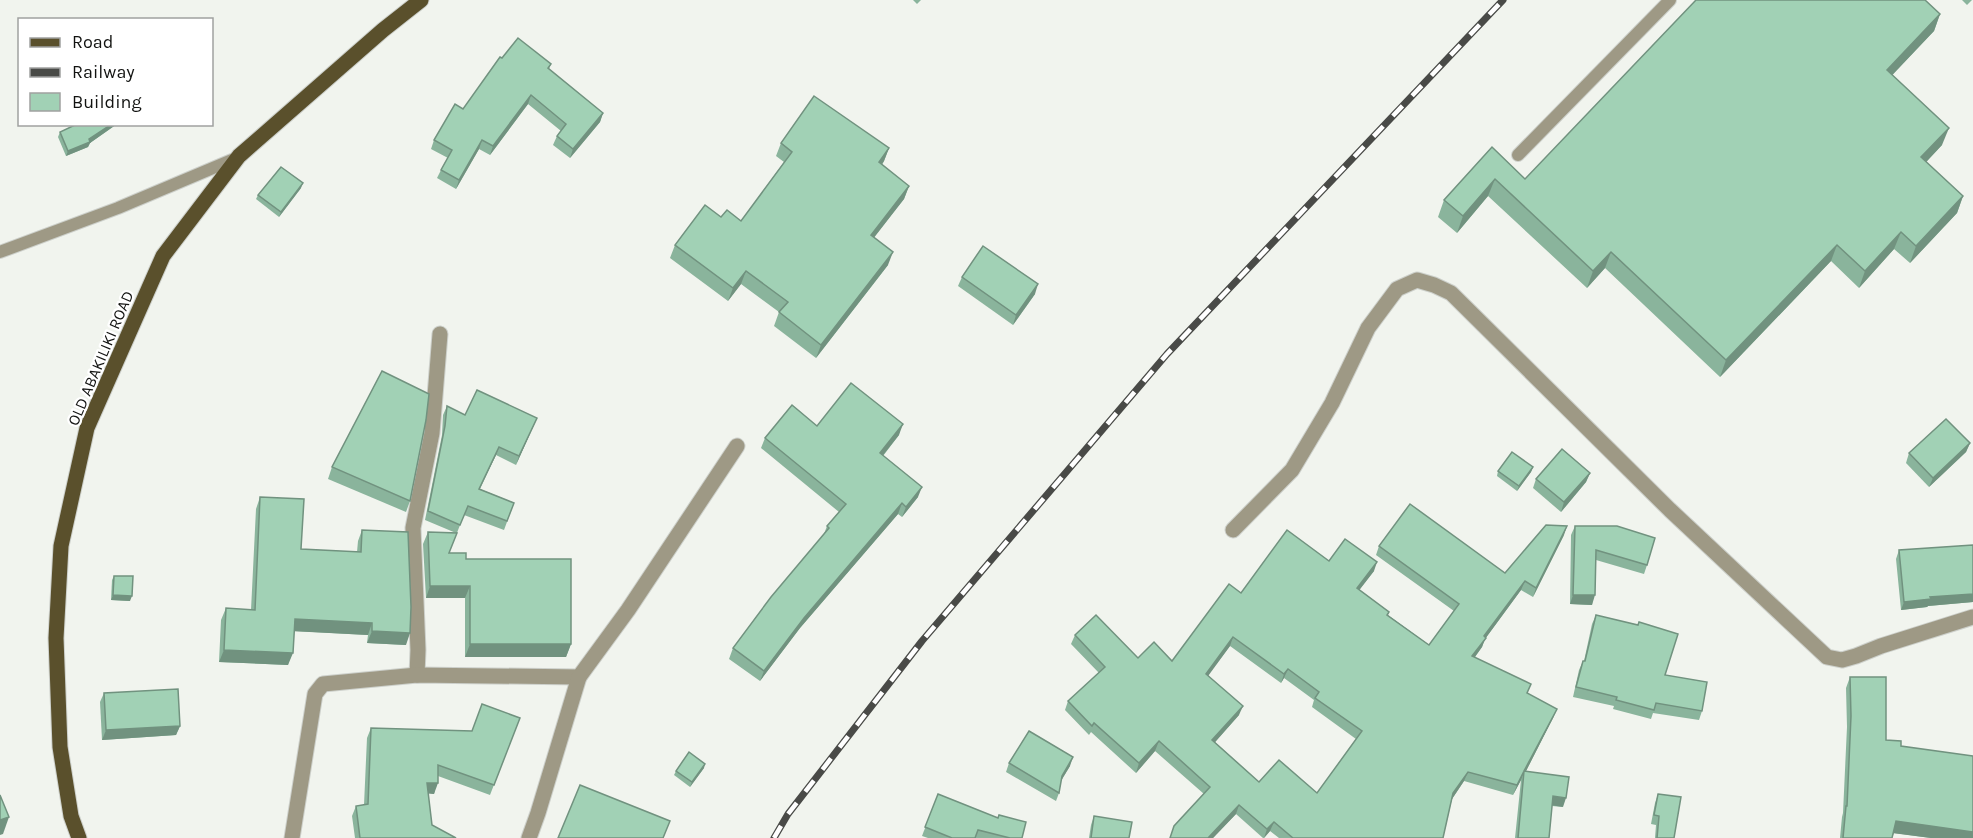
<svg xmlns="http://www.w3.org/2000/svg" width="1973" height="838" font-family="Karla,sans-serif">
<rect width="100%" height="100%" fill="#f1f4ee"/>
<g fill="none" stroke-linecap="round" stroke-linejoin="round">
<defs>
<g id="service">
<polyline points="1518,155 1670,0"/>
<polyline points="0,252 118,208 239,157"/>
</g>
<g id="minor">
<polyline points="1233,530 1292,470 1332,403 1368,328 1397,289 1417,280 1434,285 1451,293 1670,510 1827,657 1842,660 1856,656 1881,646 1973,617"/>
<polyline points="417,675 418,650 413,528 432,433 440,334"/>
<polyline points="292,838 315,694 323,684 417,675 579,677 628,610 737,446"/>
<polyline points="529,838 538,813 579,677"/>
</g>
<polyline id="primary" points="79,838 71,816 60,747 56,638 61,546 87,428 163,256 239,156 383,30 421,0"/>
</defs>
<use href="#service" stroke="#cdd0cb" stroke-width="14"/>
<use href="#minor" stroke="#cdd0cb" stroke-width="17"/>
<use href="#primary" stroke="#cdd0cb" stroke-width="17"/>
<use href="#service" stroke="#9e9985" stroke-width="12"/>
<use href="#minor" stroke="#9e9985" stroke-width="15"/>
<use href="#primary" stroke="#5a502c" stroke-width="15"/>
<defs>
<polyline id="rail" points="774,838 788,814 922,641 1167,354 1503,0"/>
</defs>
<use href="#rail" stroke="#494a47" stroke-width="7"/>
<use href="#rail" stroke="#fff" stroke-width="4.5" stroke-dasharray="14" stroke-linecap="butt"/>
</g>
<g fill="#8ab49c" fill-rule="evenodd">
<polygon points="913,0 921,0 917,4"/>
<polygon points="1962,0 1972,0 1967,5"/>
<polygon points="1940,14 1934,31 1892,75 1942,145 1926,162 1963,196 1957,213 1910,263 1894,249 1859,288 1831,261 1720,377 1605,268 1587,288 1488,196 1457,233 1438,217 1444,200 1492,147 1525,179"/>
<polygon points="502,58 551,64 549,69 603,113 600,122 570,158 553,145 557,136 561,131 528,104 490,155 479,149 456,189 437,178 441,170 448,158 431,149 434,140 463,109"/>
<polygon points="77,124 117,124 90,143 88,147 66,156 58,137 60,132"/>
<polygon points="781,143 889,148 884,161 882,165 909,186 904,199 874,237 888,265 816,358 774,326 779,312 741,284 728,301 670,258 675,245 721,217 741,221 784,162 776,156"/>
<polygon points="301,188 279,217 256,199 258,195"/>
<polygon points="962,277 1035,294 1013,325 958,286"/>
<polygon points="447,406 465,415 537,418 516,465 496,455 480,489 514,503 504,530 464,515 449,553 466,559 571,644 566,657 465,657 465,598 426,598 423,544 428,532 456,533 425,520 442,435 443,415"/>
<polygon points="817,426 899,435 883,456 918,497 902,517 898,514 800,628 760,681 729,659 733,648 824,534 827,526 839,512 761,448 765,438"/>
<polygon points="1970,443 1966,452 1929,487 1906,463 1909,453"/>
<polygon points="332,467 410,501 406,512 328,479"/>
<polygon points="1533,467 1531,472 1517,491 1497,476 1498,471"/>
<polygon points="1590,473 1586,482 1561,512 1533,488 1536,479"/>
<polygon points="260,497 301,549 357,552 358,541 362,530 406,645 367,643 368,635 294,631 288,665 219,662 221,620 226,608 251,610 256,509"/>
<polygon points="1575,526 1647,565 1644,574 1596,560 1592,605 1570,604 1571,535"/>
<path d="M1564 535 1533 597 1521 590 1485 639 1482 647 1475 657 1527 694 1557 709 1553 718 1526 771 1563 807 1552 806 1549 838H1515L1521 780 1513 795 1464 781 1452 799 1443 838H1279L1270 831 1264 838H1263L1236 814 1213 838H1170L1204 794 1155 751 1136 773 1091 732 1089 735 1065 710 1068 701 1099 673 1071 644 1075 635 1138 658 1172 661 1241 593 1329 561 1374 571 1359 590 1389 612 1388 615 1429 645 1454 611 1376 555 1379 546 1505 573ZM1230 646 1281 683 1284 678 1314 700 1312 707 1356 739 1317 793 1259 782 1215 742 1239 715 1208 675Z"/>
<polygon points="1973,545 1973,602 1928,606 1927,607 1901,610 1896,559 1899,550"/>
<polygon points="114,576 130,601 111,600 112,580"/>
<polygon points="1596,615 1665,675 1702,711 1699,720 1653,713 1651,719 1613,709 1614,706 1573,697 1579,670 1583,661 1584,661 1592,624"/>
<polygon points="1850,677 1886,740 1901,746 1973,838 1931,838 1894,833 1892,838 1840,838 1842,817 1843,813 1847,727 1846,688"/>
<polygon points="104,693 180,726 176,735 102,740 100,702"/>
<polygon points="520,718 490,795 438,776 434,794 428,793 432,825 456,838 355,838 352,816 356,806 364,805 367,738 371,728 472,731"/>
<polygon points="1009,763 1070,766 1061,781 1059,793 1056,801 1006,772"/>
<polygon points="704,768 690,787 674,775 676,771"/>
<polygon points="938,794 998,818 1022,838 928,838 922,836"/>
<polygon points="1658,794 1674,838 1655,838 1656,825 1651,824 1655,803"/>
<polygon points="1094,816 1129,838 1089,838 1091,825"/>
</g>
<g fill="#71927f">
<polygon points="1940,14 1934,31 1881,87 1887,70"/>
<polygon points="531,95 528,104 490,155 493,146"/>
<polygon points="603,113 600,122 570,158 573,149"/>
<polygon points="112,124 117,124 90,143 88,147 66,156 68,151 89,139"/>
<polygon points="1949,128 1942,145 1915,174 1921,157"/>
<polygon points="482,140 479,149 456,189 459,180"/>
<polygon points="889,148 884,161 874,175 879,162"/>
<polygon points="1495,179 1488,196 1457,233 1463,216"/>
<polygon points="303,183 301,188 279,217 281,212"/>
<polygon points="909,186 904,199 866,248 871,235"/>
<polygon points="1963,196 1957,213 1910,263 1916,246"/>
<polygon points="1901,232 1894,249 1859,288 1865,271"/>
<polygon points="1837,245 1831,261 1720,377 1726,360"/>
<polygon points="893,252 888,265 816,358 821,345"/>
<polygon points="1611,252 1605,268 1587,288 1593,271"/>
<polygon points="746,271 741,284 728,301 733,288"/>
<polygon points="1038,284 1035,294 1013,325 1016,315"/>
<polygon points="537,418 533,427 516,465 519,456"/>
<polygon points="903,424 899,435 876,464 880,453"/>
<polygon points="1970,443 1966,452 1929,487 1933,478"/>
<polygon points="499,447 496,455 475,498 479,489"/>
<polygon points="1533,467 1531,472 1517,491 1519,486"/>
<polygon points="1590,473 1586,482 1561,512 1564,502"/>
<polygon points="922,487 918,497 902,517 906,507"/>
<polygon points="902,503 898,514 800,628 760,681 764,671 804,618"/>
<polygon points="1567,526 1564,535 1533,597 1536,588"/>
<polygon points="1377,562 1374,571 1354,597 1357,588"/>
<polygon points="1525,581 1521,590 1485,639 1482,647 1469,665 1472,656 1484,636"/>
<polygon points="430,586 470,586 465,598 426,598"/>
<polygon points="1973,594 1973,602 1928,606 1927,607 1901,610 1904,602 1930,597"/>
<polygon points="113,595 132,596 130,601 111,600"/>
<polygon points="1573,595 1595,595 1592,605 1570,604"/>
<polygon points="295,619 372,623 368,635 290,631"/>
<polygon points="372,631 410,633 406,645 367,643"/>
<polygon points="1233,637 1230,646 1203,683 1206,674"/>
<polygon points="470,644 571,644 566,657 465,657"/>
<polygon points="224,650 293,653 288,665 219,662"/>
<polygon points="1288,669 1284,678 1281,683 1284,674"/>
<polygon points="1243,706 1239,715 1209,749 1212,740"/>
<polygon points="1557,709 1553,718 1524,775 1524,772"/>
<polygon points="180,726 176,735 102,740 106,730"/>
<polygon points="1159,741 1155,751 1136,773 1139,763"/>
<polygon points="1073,757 1070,766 1059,784 1062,776"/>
<polygon points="705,764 704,768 690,787 692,782"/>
<polygon points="1524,771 1521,780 1513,795 1517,785"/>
<polygon points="1468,772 1464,781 1450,802 1453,793"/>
<polygon points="427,783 438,783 434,794 423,793"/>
<polygon points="1553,796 1566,798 1563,807 1550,805"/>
<polygon points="1239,805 1236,814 1213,838 1208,838"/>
<polygon points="9,817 3,834 0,835 0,820"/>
<polygon points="1896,821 1973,832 1973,838 1931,838 1892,833"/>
<polygon points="1274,822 1270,831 1264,838 1267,829"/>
</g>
<g fill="#a1d1b5" stroke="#71927f" stroke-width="1.5" fill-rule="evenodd">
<polygon points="1696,0 1925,0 1940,14 1887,70 1949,128 1921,157 1963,196 1916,246 1901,232 1865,271 1837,245 1726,360 1611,252 1593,271 1495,179 1463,216 1444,200 1492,147 1525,179"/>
<polygon points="518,38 551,64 548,68 603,113 573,149 557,136 566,124 531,95 493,146 482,140 459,180 441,170 452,150 434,140 455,104 463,109 500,57 502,58"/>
<polygon points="814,96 889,148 879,162 909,186 871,235 893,252 821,345 779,312 788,302 746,271 733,288 675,245 705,205 721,217 727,210 741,221 792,152 781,143"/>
<polygon points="77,124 112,124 89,139 90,142 68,151 60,132"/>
<polygon points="281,167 303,183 281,212 258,195"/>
<polygon points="983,246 1038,284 1016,315 962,277"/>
<polygon points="382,371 429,394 426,420 410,501 332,467"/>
<polygon points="851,383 903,424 880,453 922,487 906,507 902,503 804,618 764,671 733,648 771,597 829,528 827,526 846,504 765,438 792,405 817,426"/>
<polygon points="477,390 537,418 519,456 499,447 479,489 514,503 507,521 468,506 460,525 428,511 445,426 447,406 465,415"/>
<polygon points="1946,419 1970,443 1933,478 1909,453"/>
<polygon points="1562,449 1590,473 1564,502 1536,479"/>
<polygon points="1512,452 1533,467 1519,486 1498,471"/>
<polygon points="260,497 304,499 301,549 361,552 362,530 408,532 411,607 410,633 372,631 372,623 295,619 293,653 224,650 226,608 255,610"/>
<path d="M1410 504 1505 573 1546 525 1567 526 1536 588 1525 581 1484 636 1486 638 1472 656 1531 684 1527 693 1557 709 1524 771 1569 777 1566 798 1553 796 1549 838H1518L1524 771 1517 785 1468 772 1453 793 1443 838H1293L1274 822 1267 829 1239 805 1208 838H1170L1174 826 1210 787 1159 741 1139 763 1094 723 1092 726 1068 701 1105 667 1075 635 1096 615 1138 658 1154 642 1172 661 1229 584 1241 593 1287 530 1329 561 1345 539 1377 562 1357 588 1389 612 1387 615 1429 645 1459 604 1379 546ZM1233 637 1284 674 1288 669 1319 692 1315 698 1362 731 1317 793 1279 760 1259 782 1212 740 1243 706 1206 674Z"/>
<polygon points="1575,526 1617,526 1655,538 1647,565 1596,550 1595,595 1573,595"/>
<polygon points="428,532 457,533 449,553 466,553 466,559 571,559 571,644 470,644 470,586 430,586"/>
<polygon points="1973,545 1973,594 1930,597 1931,599 1904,602 1899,550"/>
<polygon points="114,576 133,576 132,596 113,595"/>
<polygon points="1596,615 1638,625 1639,622 1678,634 1665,675 1707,682 1702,711 1656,703 1654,710 1616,700 1617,697 1576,687 1583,661 1585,661"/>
<polygon points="1850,677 1886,677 1886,740 1901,741 1901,746 1973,756 1973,832 1896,821 1892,838 1843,838 1846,806 1847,806 1851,716"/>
<polygon points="178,689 180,726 106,730 104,693"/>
<polygon points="482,704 520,718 494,785 438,765 438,783 427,783 432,825 456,838 360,838 356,806 368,804 371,728 472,731"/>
<polygon points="1029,731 1073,757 1062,776 1059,793 1009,763"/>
<polygon points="689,752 705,764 692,782 676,771"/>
<polygon points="580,785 670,821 663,838 558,838"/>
<polygon points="938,794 998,818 999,815 1026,822 1022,838 1010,838 978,830 975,838 952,838 925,827"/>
<polygon points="1658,794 1681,797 1674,838 1657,838 1659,816 1654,815"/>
<polygon points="0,795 9,817 0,820"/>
<polygon points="1094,816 1132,822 1129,838 1091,838"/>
</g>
<g text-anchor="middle" stroke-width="4.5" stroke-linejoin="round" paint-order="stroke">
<g font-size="16" fill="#121311" stroke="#fff">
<text transform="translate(100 358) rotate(-67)" y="6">OLD ABAKILIKI ROAD</text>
</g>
</g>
<rect x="18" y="18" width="195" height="108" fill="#ffffff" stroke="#a0a1a0" stroke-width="1.5"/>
<rect x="30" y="38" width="30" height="9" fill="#5a502c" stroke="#a0a1a0" stroke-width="1.5"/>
<text x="72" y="48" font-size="18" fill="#121311">Road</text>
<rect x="30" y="68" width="30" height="9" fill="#494a47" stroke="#a0a1a0" stroke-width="1.5"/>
<text x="72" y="78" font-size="18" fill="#121311">Railway</text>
<rect x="30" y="93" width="30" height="18" fill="#a1d1b5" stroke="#a0a1a0" stroke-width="1.5"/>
<text x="72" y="108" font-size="18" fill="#121311">Building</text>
</svg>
